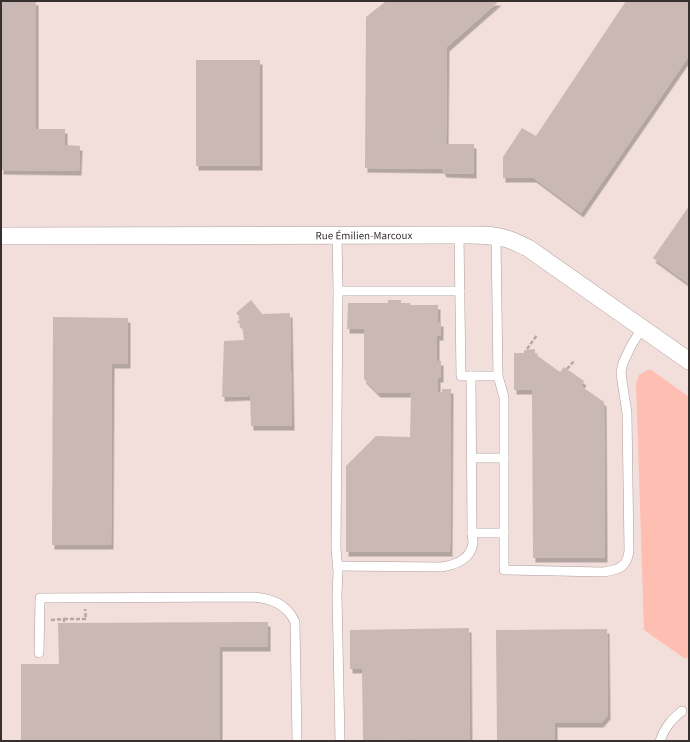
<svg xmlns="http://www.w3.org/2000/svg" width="690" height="742" font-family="'Source Sans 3',sans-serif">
<defs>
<filter id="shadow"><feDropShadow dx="2.5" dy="4.5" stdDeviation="0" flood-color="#0004"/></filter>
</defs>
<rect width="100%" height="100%" fill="#f2dfdc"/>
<polygon fill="#febeb1" points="650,369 689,397 689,658 684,658 644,630 636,384 639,375"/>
<g fill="#cab8b4" filter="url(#shadow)">
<polygon points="1,1 36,1 36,129 65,129 65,145 80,146 79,171 1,170"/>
<polygon points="386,1 499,1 447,47 446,144 474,144 474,174 444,173 442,169 365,168 366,17"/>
<polygon points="626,1 689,1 689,56 581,213 534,178 503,178 503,157 522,128 536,136"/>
<rect x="196" y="60" width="64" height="106"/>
<polygon points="689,206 689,284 653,258"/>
<polygon points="251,300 262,314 290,313 292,426 251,426 250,396 222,397 224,341 244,340 242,326 237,322 241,318 236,313"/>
<polygon points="388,300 401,300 401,303 410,303 410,305 438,305 438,322 441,322 441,336 437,336 437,361 441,361 441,378 438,378 438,392 442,392 442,389 451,389 450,552 346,552 346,466 376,436 410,437 411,393 378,393 364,379 364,329 347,329 348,303 388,303"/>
<polygon points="53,317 128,318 128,364 112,364 111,545 52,545"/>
<polygon points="535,349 535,354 560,372 564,367 584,381 581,386 604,402 605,558 533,558 532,390 514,390 514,353 524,353 524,350"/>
<polygon points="268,622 268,647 220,647 220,741 21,741 21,664 59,664 58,623"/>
<polygon points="469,628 470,741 412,741 412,739 363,740 362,669 350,669 350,630"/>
<polygon points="607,629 608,715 601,723 555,723 555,741 497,741 496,630"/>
</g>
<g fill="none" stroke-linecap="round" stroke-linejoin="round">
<defs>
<g id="service">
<polyline points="337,235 338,291 460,291"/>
<polyline points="459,235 461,376 498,376"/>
<path d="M496 237 498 376 504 397V570L603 572C619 570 627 567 629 551L627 413 622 381 621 372 623 363 631 346 642 328"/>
<polyline points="338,291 336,548 338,572 337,595 340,741"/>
<polyline points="471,376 472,533 504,533"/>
<polyline points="472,458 504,458"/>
<path d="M337 566 441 567C455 565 472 559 473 542 473 539 472 536 472 533"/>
<path d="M39 653 40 598 252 597C271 598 287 604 295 622L297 741"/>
<path d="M660 741C665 727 671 720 682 711"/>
</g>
<g id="minor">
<path id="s1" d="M1 236 459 235C475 235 492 234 507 239 515 241 521 245 528 248L689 361"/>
</g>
</defs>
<use href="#service" stroke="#ad9c99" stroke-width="10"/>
<use href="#minor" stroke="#ad9c99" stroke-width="18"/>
<g stroke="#b6a6a4" stroke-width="2.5" stroke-dasharray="4 2" stroke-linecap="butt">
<polyline points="527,349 537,335"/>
<polyline points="567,369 574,361"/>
<polyline points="64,619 86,619 85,609"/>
<polyline points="51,620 64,619 64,623"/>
</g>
<use href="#service" stroke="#fff" stroke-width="9"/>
<use href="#minor" stroke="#fff" stroke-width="17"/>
</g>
<g text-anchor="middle" stroke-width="3" stroke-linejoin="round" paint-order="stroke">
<g font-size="11" fill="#37302f" stroke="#f2dfdc">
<text dy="4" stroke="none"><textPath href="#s1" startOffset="363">Rue Émilien-Marcoux</textPath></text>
</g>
</g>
<rect width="690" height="742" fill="none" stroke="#37302f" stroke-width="4"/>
</svg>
